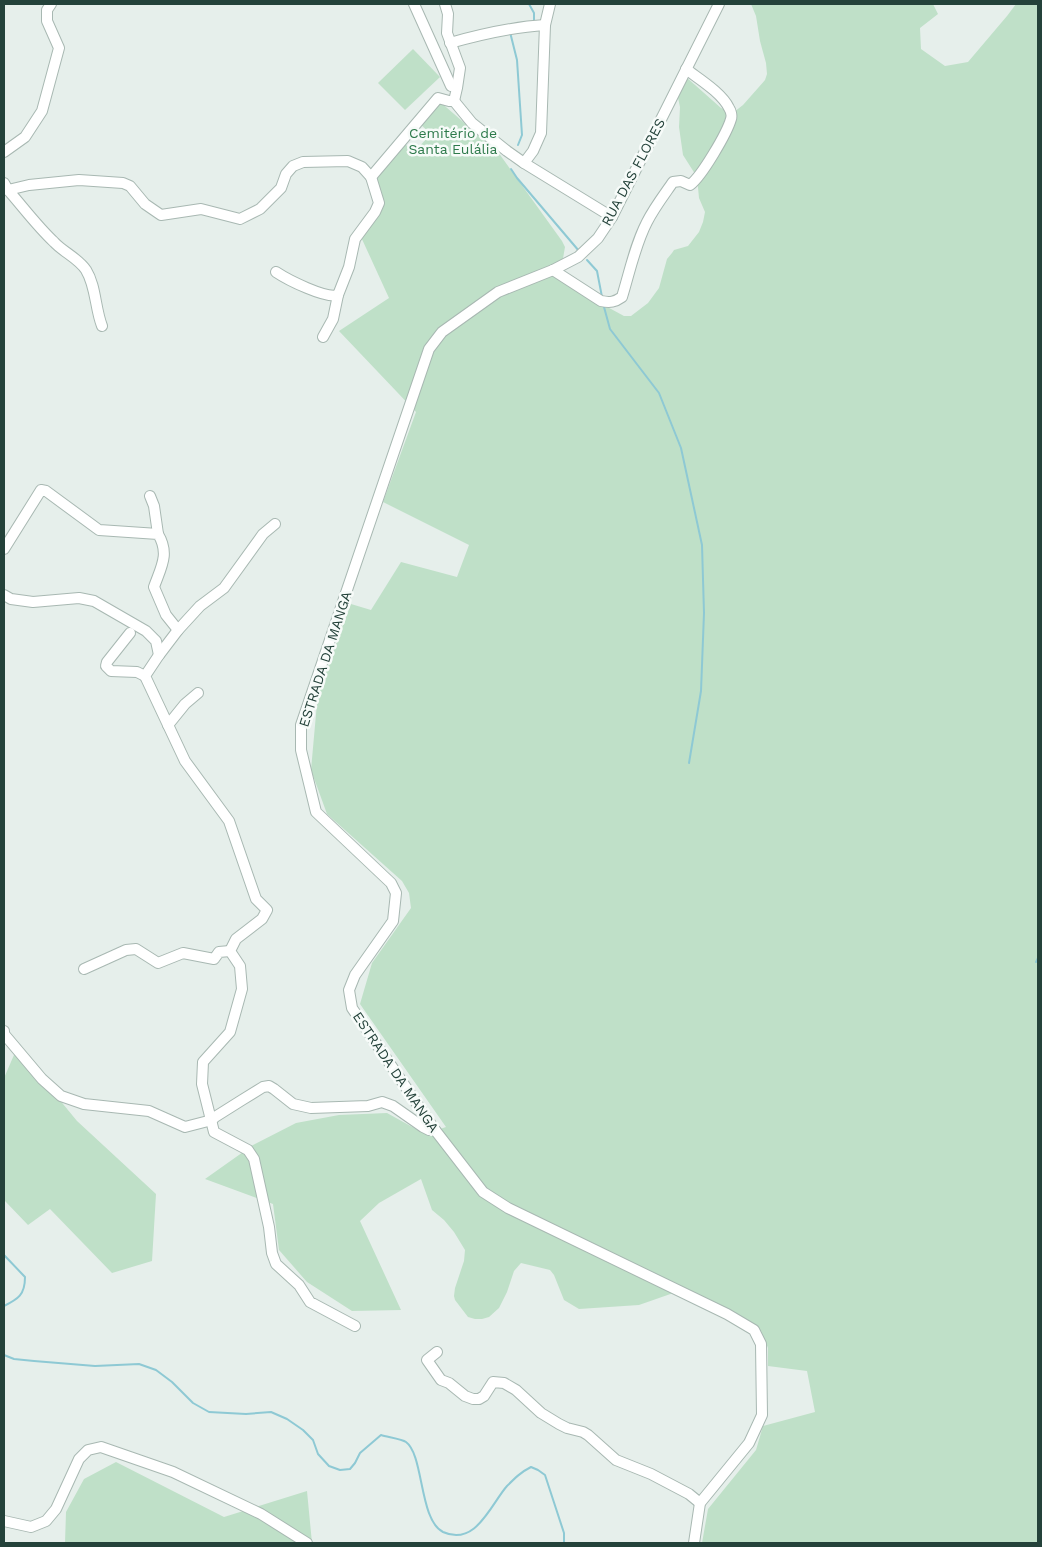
<svg xmlns="http://www.w3.org/2000/svg" width="1042" height="1547" font-family="'Work Sans',sans-serif">
<rect width="100%" height="100%" fill="#e6efeb"/>
<g fill="#bfe0c8">
<polygon points="751,4 933,4 938,14 920,28 921,49 945,66 968,62 1007,16 1016,4 1038,4 1038,1543 702,1543 708,1509 756,1450 763,1426 815,1412 807,1371 768,1366 768,1348 761,1331 722,1307 679,1291 639,1305 579,1309 564,1300 554,1275 550,1270 521,1263 514,1271 507,1292 499,1308 489,1317 482,1319 475,1319 468,1317 455,1300 454,1296 455,1288 464,1261 465,1250 454,1232 444,1220 432,1210 421,1179 379,1203 360,1221 401,1310 352,1311 307,1282 279,1250 273,1204 205,1179 253,1145 296,1123 339,1115 387,1113 425,1134 446,1127 360,1004 372,963 411,908 409,893 402,881 327,814 311,770 318,692 351,604 371,610 401,562 457,577 469,545 383,502 416,412 339,331 389,298 361,237 382,204 373,178 403,143 415,151 431,134 419,123 439,101 498,152 562,241 565,247 561,270 600,303 624,316 631,316 648,303 659,288 667,259 672,253 674,250 688,246 699,232 703,222 705,212 699,198 697,177 683,155 679,127 680,107 677,93 686,77 721,108 731,112 734,112 743,105 765,80 767,74 766,63 760,41 756,16"/>
<polygon points="413,49 440,77 405,110 378,83"/>
<polygon points="17,1048 77,1121 156,1194 152,1261 112,1273 50,1209 28,1225 5,1201 4,1202 4,1078"/>
<polygon points="116,1462 224,1517 307,1491 312,1543 65,1543 66,1512 84,1479"/>
</g>
<g fill="none" stroke-linecap="round" stroke-linejoin="round">
<g stroke="#8ec9d4" stroke-width="2">
<polyline points="529,4 534,13 534,21"/>
<polyline points="510,32 517,60 522,135 518,145"/>
<polyline points="511,169 517,178 579,251"/>
<polyline points="587,260 597,271 602,297"/>
<polyline points="604,307 610,329 659,393 681,448 702,545 704,613 701,691 689,763"/>
<polyline points="1036,962 1038,958"/>
<path d="M4 1255 25 1277C25 1295 18 1299 4 1306"/>
<path d="M4 1355 14 1359 34 1361 95 1366 139 1364 156 1370 172 1382 193 1403 209 1412 246 1414 271 1412 287 1419 303 1430 313 1440 318 1454 329 1466 340 1470 350 1469 355 1463 360 1453 381 1435C387 1437 402 1439 406 1442 424 1455 419 1520 443 1532 476 1547 491 1504 507 1486 515 1478 521 1472 531 1467L538 1470 545 1475 564 1533V1543"/>
</g>
<defs>
<g id="minor">
<polyline points="414,4 451,86"/>
<polyline points="445,4 448,14 447,33 460,68 457,88 454,101"/>
<path d="M450 43C482 34 512 27 545 25"/>
<polyline points="4,152 25,137 42,111 59,48 47,21 47,10 51,4"/>
<polyline points="524,163 533,151 541,133 545,25 550,4"/>
<polyline points="371,177 438,98 449,101 454,101 472,123 507,151 524,163 612,217"/>
<polyline points="4,183 8,190 29,185 79,180 123,183 130,186 145,204 161,215 201,209 240,219 260,209 281,188 286,174 293,166 303,162 348,161 362,167 371,177 379,203 375,212 355,239 349,267 338,295 333,319 323,337"/>
<path d="M8 190C23 207 37 226 54 242 63 252 78 258 86 270 96 286 95 308 102 326"/>
<path d="M553 270 601 301C610 303 615 302 622 297 630 271 635 245 647 222 654 208 664 195 673 182L681 181 690 185C702 176 727 133 731 119 732 116 731 111 729 108 722 93 699 79 686 69"/>
<path d="M276 272C288 280 326 299 338 295"/>
<polyline points="150,496 154,506 158,534"/>
<polyline points="275,524 263,534 224,588 200,606 178,630 159,655 145,676 185,761 229,821 256,899 267,910 262,919 236,939 230,951 240,966 242,989 230,1032 203,1062 202,1084 214,1132 248,1150 254,1159 269,1227 272,1253 276,1264 299,1285 310,1302 355,1326"/>
<path d="M4 549 41 490 46 491 99 530 158 534C170 554 161 567 154 587L166 615 178 630"/>
<polyline points="4,595 11,599 33,602 79,598 94,601 146,631 156,641 159,655"/>
<polyline points="130,633 107,662 106,666 111,671 137,672 145,676"/>
<polyline points="168,725 185,704 198,693"/>
<polyline points="84,969 126,950 136,949 158,963 183,953 214,959 219,952 230,951"/>
<polyline points="4,1031 4,1034 42,1079 61,1096 84,1104 149,1111 185,1127 212,1120 215,1117 242,1100 263,1087 269,1086 274,1089 293,1104 311,1108 368,1106 382,1102 393,1106 423,1127 429,1130 435,1130"/>
<polyline points="437,1352 427,1360 441,1380 449,1383 465,1396 473,1399 479,1399 484,1396 493,1382 504,1383 516,1390 541,1413 559,1424 567,1428 583,1432 588,1435 616,1460 651,1474 689,1494 700,1503"/>
<polyline points="4,1521 31,1527 46,1521 56,1509 79,1459 88,1450 101,1447 173,1472 261,1514 307,1543"/>
<polyline points="694,1543 700,1503 749,1443 762,1415 761,1344 754,1330 727,1314 508,1208 483,1192 435,1130 352,1008 349,990 355,975 393,921 396,893 391,883 316,812 301,750 301,725 429,349 442,332 498,292 553,270 578,257 598,238 612,217 719,4"/>
</g>
</defs>
<use href="#minor" stroke="#a8b8b2" stroke-width="12"/>
<use href="#minor" stroke="#fff" stroke-width="10"/>
</g>
<g text-anchor="middle" stroke-width="5" stroke-linejoin="round" paint-order="stroke">
<g font-size="14" fill="#2d7a4b" stroke="#f7fbf9">
<text x="453" y="138">Cemitério de<tspan x="453" dy="16">Santa Eulália</tspan></text>
</g>
<g font-size="14" fill="#24423a" stroke="#f7fbf9">
<text transform="translate(633 172) rotate(-62)" y="5">RUA DAS FLORES</text>
<text transform="translate(325 659) rotate(-72)" y="5">ESTRADA DA MANGA</text>
<text transform="translate(396 1072) rotate(56)" y="5">ESTRADA DA MANGA</text>
</g>
</g>
<rect width="1042" height="1547" fill="none" stroke="#24423a" stroke-width="10"/>
</svg>
